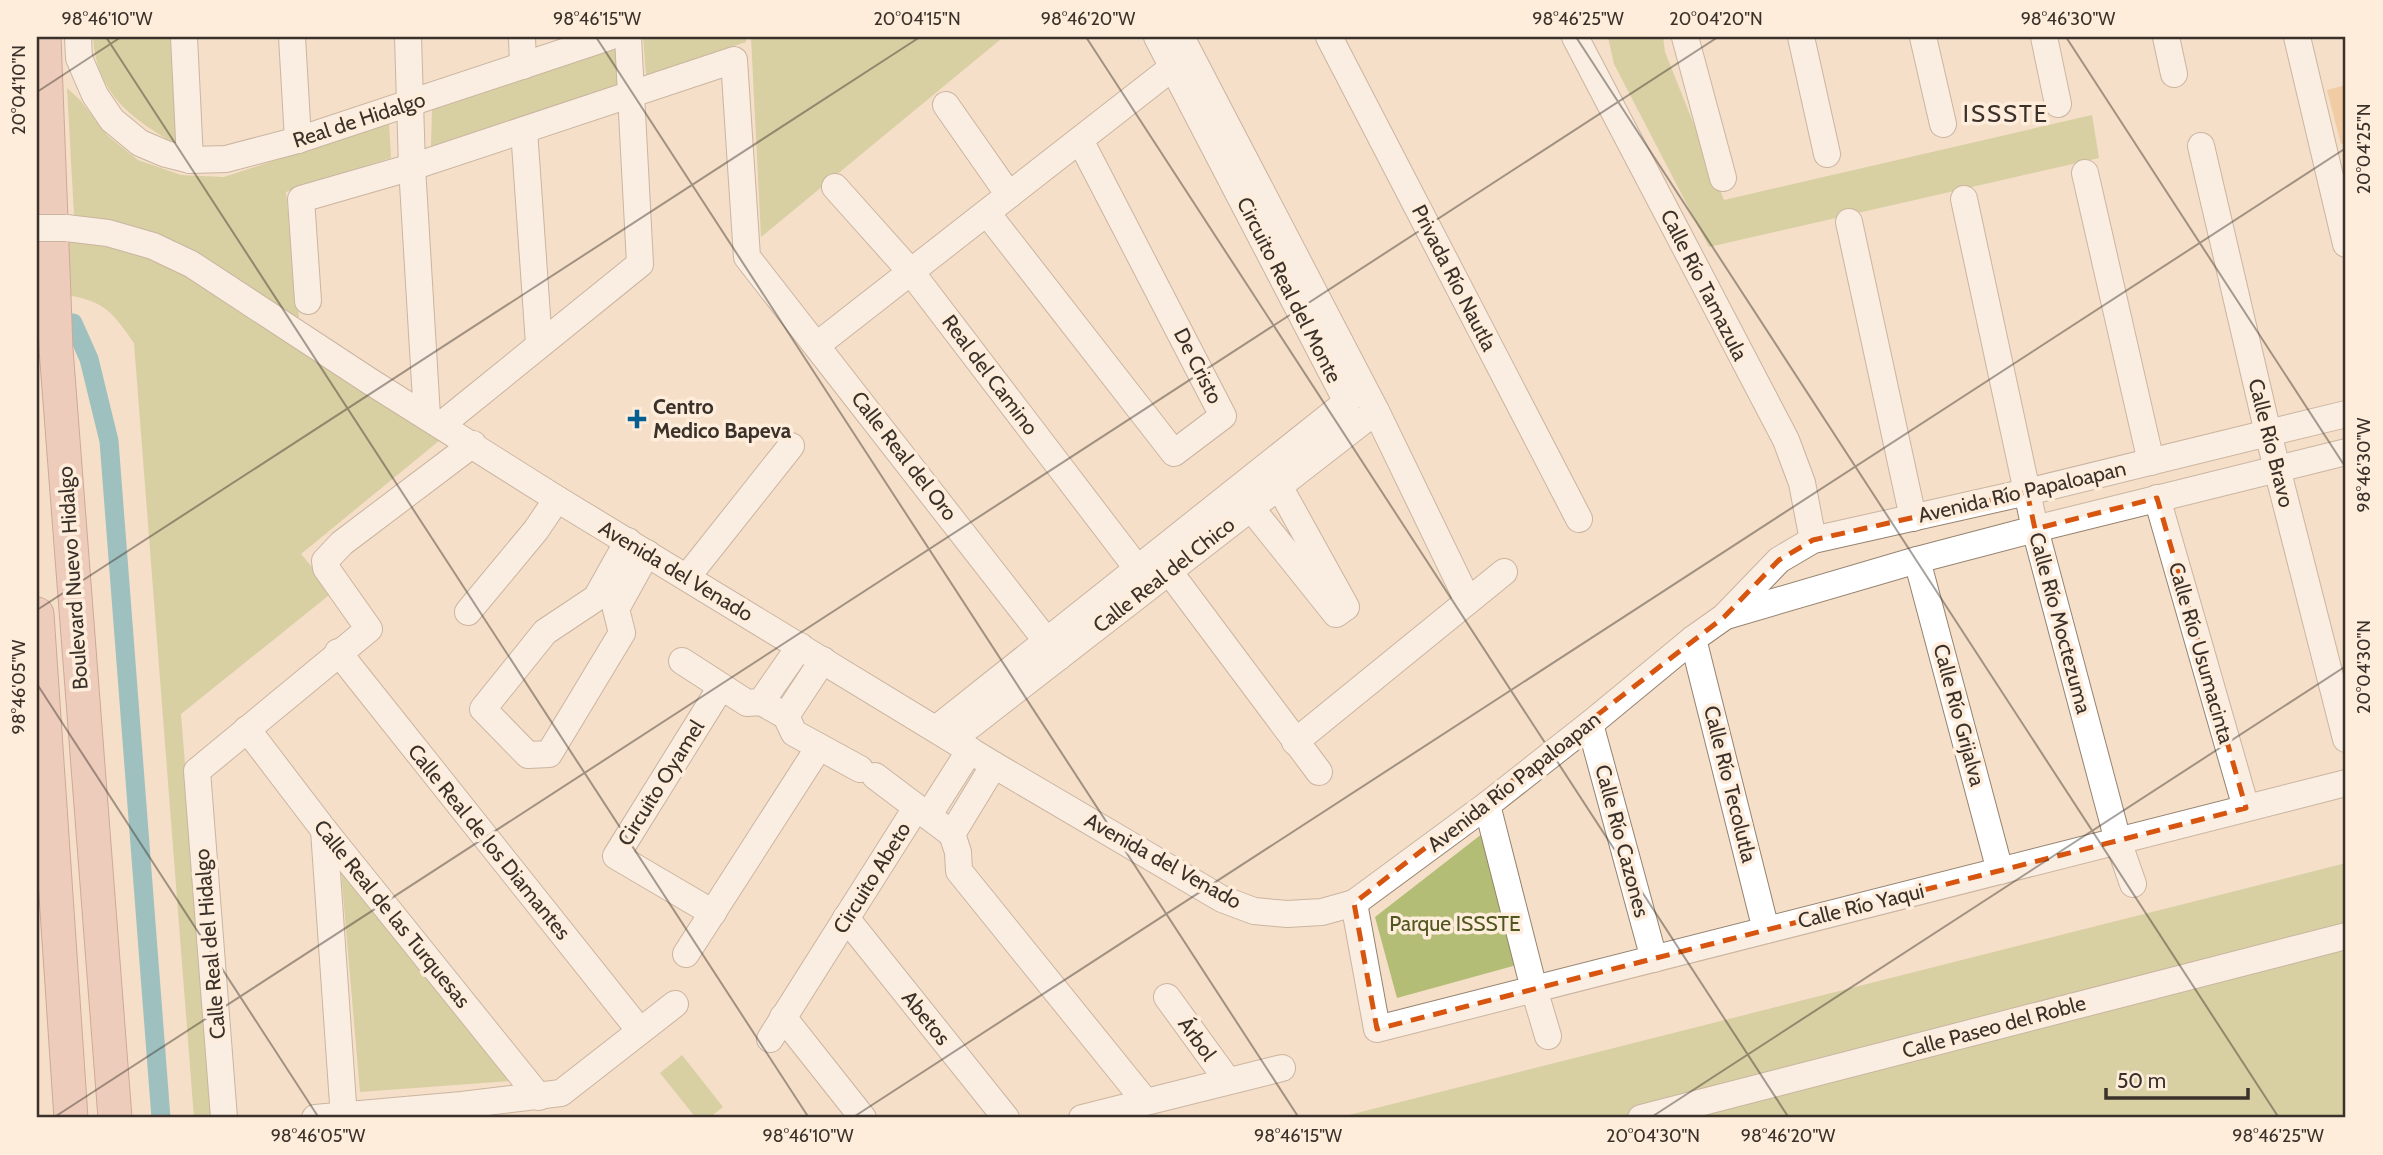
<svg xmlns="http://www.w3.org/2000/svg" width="2383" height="1155" font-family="Cabin,sans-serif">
<rect width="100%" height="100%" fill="#f5dfc9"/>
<g fill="#b3bd75">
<path d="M93 37H171L177 145C132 119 96 94 93 37Z"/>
<polygon points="643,37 746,37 746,42 646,75"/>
<polygon points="751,37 1000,37 1001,39 761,237"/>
<polygon points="1608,37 1663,37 1665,52 1724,200 2092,115 2099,158 1709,247 1614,64"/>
<polygon points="618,47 621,83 431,147 432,109"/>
<polygon points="67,88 80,100 108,136 138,160 181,175 224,177 389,123 391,158 286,192 299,317 289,318 105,220 74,215"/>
<path d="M69 238 111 243 187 270 440 440 301 554 333 592 181 714 213 1118H194L134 343C112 312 106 302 67 295L57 244Z"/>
<polygon points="1487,830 1524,963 1397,998 1375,917"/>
<polygon points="2346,863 2346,1118 1337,1118"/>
<polygon points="341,871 511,1081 360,1092"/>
<polygon points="682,1055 723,1107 709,1118 696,1118 660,1073"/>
</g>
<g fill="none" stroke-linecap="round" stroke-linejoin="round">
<polyline stroke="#349db5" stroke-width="19" points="37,322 73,323 89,359 109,441 161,1118"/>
</g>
<polygon fill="#ebb479" points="2346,85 2346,144 2341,144 2327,90"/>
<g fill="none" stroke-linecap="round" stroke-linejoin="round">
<defs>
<g id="minor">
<polyline points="78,37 79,58 95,95 112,120 140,143 166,154 190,160 226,159 298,140 609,37"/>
<polyline points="184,37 190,160"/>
<polyline points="292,37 298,140"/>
<polyline points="408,37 412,167 427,416"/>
<polyline points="522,37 523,66"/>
<polyline points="1181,37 1376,411 1468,601"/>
<polyline points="1329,37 1579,519"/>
<polyline points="1575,37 1786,440 1802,483 1813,540"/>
<polyline points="1685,37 1723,178"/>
<polyline points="1801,37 1827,154"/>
<polyline points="1923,37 1943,124"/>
<polyline points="2044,37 2058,104"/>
<polyline points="2166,37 2174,74"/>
<polyline points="2297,37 2346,244"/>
<polyline points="946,105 1009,195"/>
<polyline points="524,130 539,344"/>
<polyline points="2201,146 2268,433 2346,739"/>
<polyline points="2085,173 2151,462"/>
<polyline points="835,187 911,272 1137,568"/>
<polyline points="1964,199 2035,529 2118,841 2133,884"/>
<polyline points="987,213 1174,453 1223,416 1080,140"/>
<polyline points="1849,222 1913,518"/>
<polyline points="66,228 108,233 153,246 191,264 371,382 557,499 994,765 1222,899 1254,911 1287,914 1322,912 1354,903 1487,805 1590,724 1693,639 1724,617 1779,560 1813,540 2027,492 2346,414"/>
<polyline points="308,301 301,199 412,167 734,60 747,257 1059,657"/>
<polyline points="817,345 1173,67"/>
<polyline points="441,425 640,264 628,37"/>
<polyline points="2157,498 2246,808"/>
<polyline points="1251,508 1336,614 1346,607 1279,486"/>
<polyline points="628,541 596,598 545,632 483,709 528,755 549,754 622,633 616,609 647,553"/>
<polyline points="1159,558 1319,772"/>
<polyline points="1917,560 2000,871"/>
<polyline points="687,577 791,446"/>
<polyline points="468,612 536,530 557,499"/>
<polyline points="1726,616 1917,560 2035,529 2346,452"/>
<polyline points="1693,639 1766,930"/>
<polyline points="338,652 640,1031"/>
<polyline points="682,661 747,703 761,702 786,716 794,733 860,769"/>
<polyline points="761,702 800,646"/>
<polyline points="786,716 823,660"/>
<polyline points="1590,724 1654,959"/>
<polyline points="247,729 324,830 539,1097"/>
<polyline points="936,729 1347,402 1157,37"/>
<polyline points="953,739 1376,411"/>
<polyline points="1295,742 1504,572"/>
<polyline points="875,776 952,834 958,852 959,871 1145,1101"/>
<polyline points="1487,805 1534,989 1548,1036"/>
<polyline points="928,816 970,750"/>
<polyline points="324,830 344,1118"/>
<polyline points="952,834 994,765"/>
<polyline points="1354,903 1377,1029 2346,783"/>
<polyline points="713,913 616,856 721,687"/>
<polyline points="846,918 1006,1118"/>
<polyline points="686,954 819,747"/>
<polyline points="1167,997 1228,1081"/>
<polyline points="783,1017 863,1118"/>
<polyline points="770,1039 916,808"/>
<polyline points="224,1118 197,771 369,629 326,568 325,561 342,543 473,444"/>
<polyline points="315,1118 462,1105 561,1093 675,1004"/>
<polyline points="1082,1118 1282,1068"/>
<polyline points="1641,1118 2346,936"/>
</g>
<g id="major">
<polyline points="44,37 56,349 115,1118"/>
<polyline points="37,614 71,1118"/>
</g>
</defs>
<use href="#minor" stroke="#96836f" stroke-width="28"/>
<use href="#major" stroke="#9d685b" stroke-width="35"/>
<use href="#minor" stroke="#fff" stroke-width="26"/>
<use href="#major" stroke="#e5b6ad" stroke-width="33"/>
<defs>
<polyline id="minor-bridge" points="37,228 66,228"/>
</defs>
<use href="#minor-bridge" stroke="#96836f" stroke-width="28" stroke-linecap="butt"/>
<use href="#minor-bridge" stroke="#fff" stroke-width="26"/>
</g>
<path d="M0 0H2383V1155H0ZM2027 492 2035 529 2157 498 2246 808 1377 1029 1354 903 1724 617 1779 560 1813 540Z" fill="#f5dfc9" fill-opacity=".55" fill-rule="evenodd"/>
<path fill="none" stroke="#d7550f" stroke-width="5" stroke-dasharray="14 9" stroke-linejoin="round" d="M2027 492 2035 529 2157 498 2246 808 1377 1029 1354 903 1724 617 1779 560 1813 540Z"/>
<path fill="none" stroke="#3a322a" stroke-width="2" stroke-opacity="0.45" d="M106 37 809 1118M596 37 1299 1118M1086 37 1789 1118M1576 37 2279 1118M2066 37 2346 468M37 92 121 37M37 610 920 37M37 684 319 1118M53 1118 1718 37M852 1118 2346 148M1650 1118 2346 666"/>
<path fill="#045e8f" stroke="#ffeddc" stroke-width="2.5" d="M633.5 408.5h7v7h7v7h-7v7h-7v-7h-7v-7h7z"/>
<g text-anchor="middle" stroke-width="7" stroke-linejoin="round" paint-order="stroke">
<g font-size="21" fill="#3a322a" stroke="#ffeddc">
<text transform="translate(359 120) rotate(-18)" y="7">Real de Hidalgo</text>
<text transform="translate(1454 278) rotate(63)" y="7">Privada Río Nautla</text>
<text transform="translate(1704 285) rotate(63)" y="7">Calle Río Tamazula</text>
<text transform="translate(1289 290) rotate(63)" y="7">Circuito Real del Monte</text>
<text transform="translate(1198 366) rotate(63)" y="7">De Cristo</text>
<text transform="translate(990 375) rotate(53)" y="7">Real del Camino</text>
<text transform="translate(2271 443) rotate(76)" y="7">Calle Río Bravo</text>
<text transform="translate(904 456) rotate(52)" y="7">Calle Real del Oro</text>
<text transform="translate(2022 492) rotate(-13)" y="7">Avenida Río Papaloapan</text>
<text transform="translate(676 571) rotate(31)" y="7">Avenida del Venado</text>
<text transform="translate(1164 575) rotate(-38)" y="7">Calle Real del Chico</text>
<text transform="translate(73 578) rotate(-94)" y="7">Boulevard Nuevo Hidalgo</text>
<text transform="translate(2060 623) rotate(75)" y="7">Calle Río Moctezuma</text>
<text transform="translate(2201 653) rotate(74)" y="7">Calle Río Usumacinta</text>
<text transform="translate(1959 715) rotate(75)" y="7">Calle Río Grijalva</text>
<text transform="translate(1514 782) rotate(-38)" y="7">Avenida Río Papaloapan</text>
<text transform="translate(661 783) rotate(-58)" y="7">Circuito Oyamel</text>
<text transform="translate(1730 784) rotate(76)" y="7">Calle Río Tecolutla</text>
<text transform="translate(1622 841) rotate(75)" y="7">Calle Río Cazones</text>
<text transform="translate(489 842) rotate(51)" y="7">Calle Real de los Diamantes</text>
<text transform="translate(1163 861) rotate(29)" y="7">Avenida del Venado</text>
<text transform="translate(872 878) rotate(-58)" y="7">Circuito Abeto</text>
<text transform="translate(1861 906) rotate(-14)" y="7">Calle Río Yaqui</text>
<text transform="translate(392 914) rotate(51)" y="7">Calle Real de las Turquesas</text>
<text transform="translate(210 944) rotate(-95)" y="7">Calle Real del Hidalgo</text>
<text transform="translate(926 1018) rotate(51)" y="7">Abetos</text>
<text transform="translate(1994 1027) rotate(-15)" y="7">Calle Paseo del Roble</text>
<text transform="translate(1197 1039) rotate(54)" y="7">Árbol</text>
</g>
<g font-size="21" font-weight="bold" fill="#3a322a" stroke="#ffeddc" text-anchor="start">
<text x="653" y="414">Centro<tspan x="653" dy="24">Medico Bapeva</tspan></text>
</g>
<g font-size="21" fill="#50561f" stroke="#ffeddc">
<text x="1455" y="931">Parque ISSSTE</text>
</g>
<g font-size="24" letter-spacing="2" fill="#3a322a" stroke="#ffeddc">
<text x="2006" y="122">ISSSTE</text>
</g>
</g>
<rect width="2383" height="1155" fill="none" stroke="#ffeddc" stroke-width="77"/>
<path d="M2106 1088v10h142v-10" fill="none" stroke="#3a322a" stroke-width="3.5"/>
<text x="2117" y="1088" font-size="21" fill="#3a322a" stroke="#ffeddc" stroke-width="5" paint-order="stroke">50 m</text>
<rect x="38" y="38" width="2306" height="1078" fill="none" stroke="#3a322a" stroke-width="2.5"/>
<g font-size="18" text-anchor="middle" fill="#3a322a">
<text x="107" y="25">98°46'10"W</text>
<text x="597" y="25">98°46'15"W</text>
<text x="917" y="25">20°04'15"N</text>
<text x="1088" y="25">98°46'20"W</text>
<text x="1578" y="25">98°46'25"W</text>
<text x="1716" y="25">20°04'20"N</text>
<text x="2068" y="25">98°46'30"W</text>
<text transform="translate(19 90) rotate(-90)" y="6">20°04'10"N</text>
<text transform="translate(2364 149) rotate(-90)" y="6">20°04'25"N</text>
<text transform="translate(2364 465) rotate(-90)" y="6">98°46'30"W</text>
<text transform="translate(2364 667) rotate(-90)" y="6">20°04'30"N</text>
<text transform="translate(19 687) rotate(-90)" y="6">98°46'05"W</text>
<text x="318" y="1142">98°46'05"W</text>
<text x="808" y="1142">98°46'10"W</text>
<text x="1298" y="1142">98°46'15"W</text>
<text x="1653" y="1142">20°04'30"N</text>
<text x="1788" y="1142">98°46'20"W</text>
<text x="2278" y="1142">98°46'25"W</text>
</g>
</svg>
